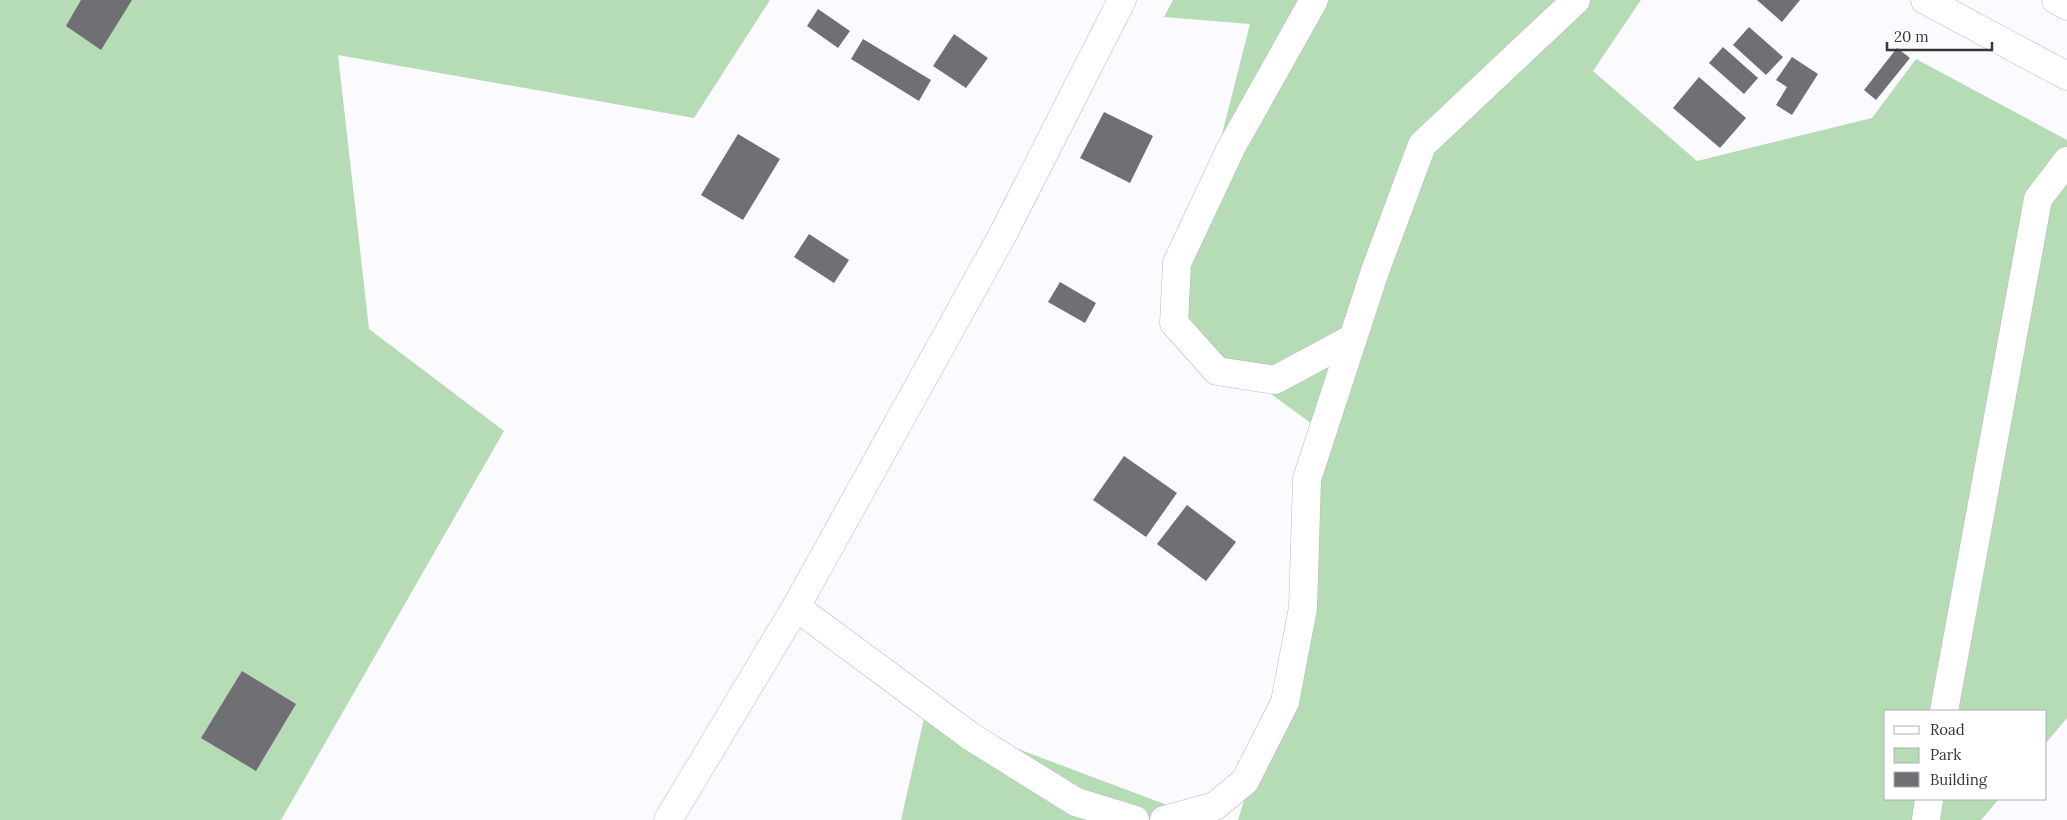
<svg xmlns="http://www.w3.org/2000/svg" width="2067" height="820" font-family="Lora,serif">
<rect width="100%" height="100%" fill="#fafaff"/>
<g fill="#b5dcb4">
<polygon points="0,0 770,0 694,118 338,55 369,329 504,431 281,820 0,820"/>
<polygon points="1173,0 1641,0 1593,71 1697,161 1872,118 1916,59 2067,140 2067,718 2046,743 2046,711 1886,711 1886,799 1999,799 1981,820 1238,820 1303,608 1323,432 1174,323 1250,24 1164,17"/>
<polygon points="925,714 1207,820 901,820"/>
</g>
<g fill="#707074">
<polygon points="81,0 132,0 101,50 66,26"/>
<polygon points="1757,0 1800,0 1782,22"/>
<polygon points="818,9 850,31 838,48 807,26"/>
<polygon points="1749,27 1783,57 1766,75 1733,45"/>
<polygon points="954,34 988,58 966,88 933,66"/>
<polygon points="863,39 931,80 919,101 851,59"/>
<polygon points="1723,47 1758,78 1744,94 1709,63"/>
<polygon points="1897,48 1910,58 1876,100 1864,90"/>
<polygon points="1792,57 1818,74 1792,115 1776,105 1787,87 1776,80"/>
<polygon points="1699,77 1746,118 1720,148 1673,108"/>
<polygon points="1104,112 1153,136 1130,183 1080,158"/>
<polygon points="738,134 780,159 743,220 701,195"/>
<polygon points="809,234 849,260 834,283 794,257"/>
<polygon points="1060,282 1096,303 1085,323 1048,302"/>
<polygon points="1124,456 1177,493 1146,537 1093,500"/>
<polygon points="1187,505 1236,542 1206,581 1157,544"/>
<polygon points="242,671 296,704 256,771 201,738"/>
</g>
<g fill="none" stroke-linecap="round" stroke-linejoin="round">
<defs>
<g id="minor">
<polyline points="1314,0 1231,148 1177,263 1174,323 1217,371 1275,380 1353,338"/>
<polyline points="796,607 970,736 1076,802 1135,820"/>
<polyline points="1944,711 2038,199 2067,161"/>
<polyline points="668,820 796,607 1002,236 1122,0"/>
<polyline points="1164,820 1215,806 1245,781 1285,702 1303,608 1307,479 1375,271 1422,145 1576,0"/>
<polyline points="1926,820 1929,799"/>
</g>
<g id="highway">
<polyline points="1925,0 2067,76"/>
<polyline points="2056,0 2067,6"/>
</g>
</defs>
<use href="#minor" stroke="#bab9be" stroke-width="29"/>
<use href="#highway" stroke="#bab9be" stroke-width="29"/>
<use href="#minor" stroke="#fff" stroke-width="28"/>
<use href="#highway" stroke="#fff" stroke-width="28"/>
</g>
<rect x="1884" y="710" width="162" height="90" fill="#ffffff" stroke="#afafaf"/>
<rect x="1894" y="726" width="25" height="8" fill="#ffffff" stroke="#afafaf"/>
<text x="1930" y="735" font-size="15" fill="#373738">Road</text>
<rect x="1894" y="748" width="25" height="15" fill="#b5dcb4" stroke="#afafaf"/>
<text x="1930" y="760" font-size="15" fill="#373738">Park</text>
<rect x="1894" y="772" width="25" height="15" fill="#707074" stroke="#afafaf"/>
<text x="1930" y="785" font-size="15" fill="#373738">Building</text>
<path d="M1887 42v8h105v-8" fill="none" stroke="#373738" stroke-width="2.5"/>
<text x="1894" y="42" font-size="15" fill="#373738" stroke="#ffffff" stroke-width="4" paint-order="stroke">20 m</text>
</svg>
